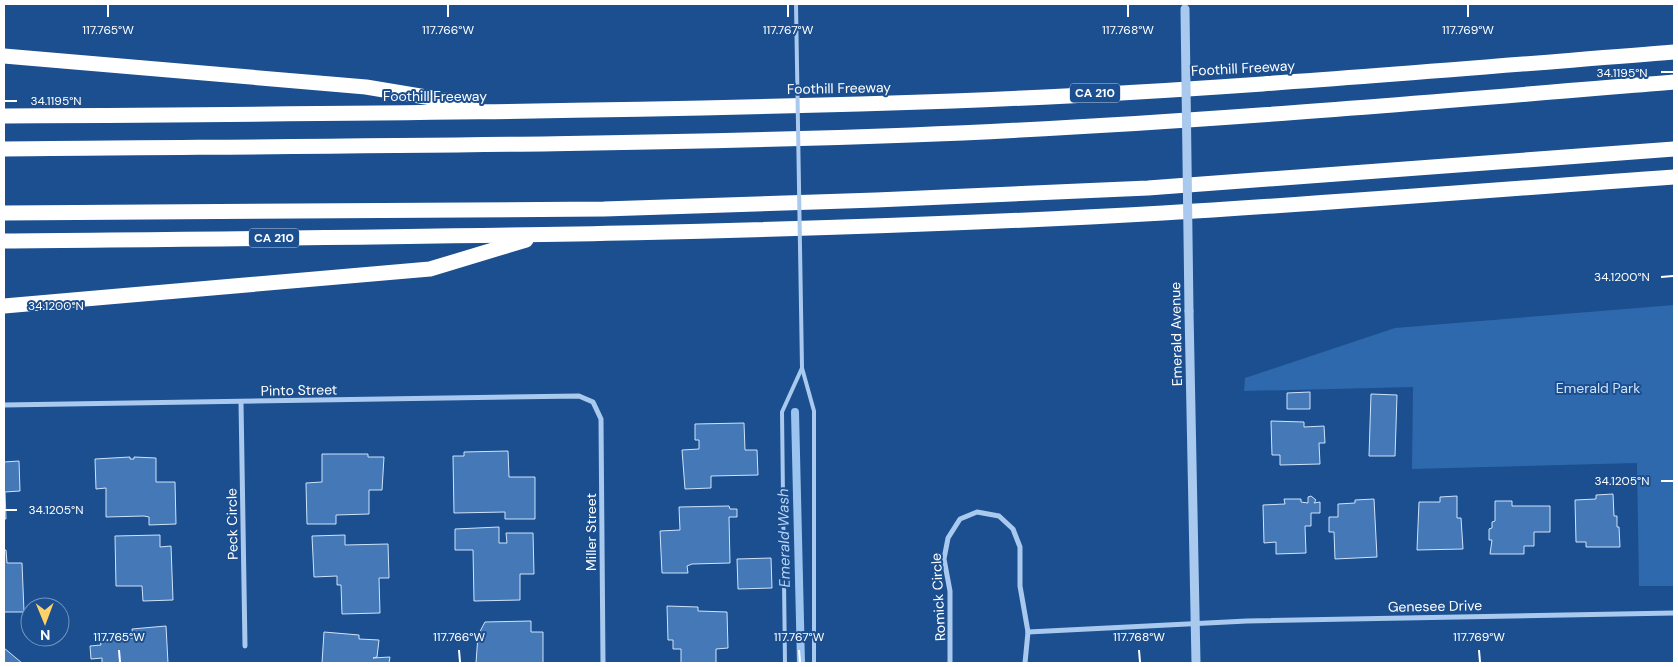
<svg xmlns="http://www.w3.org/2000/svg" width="1678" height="667" font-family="'DM Sans',sans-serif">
<rect width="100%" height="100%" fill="#1b4f8f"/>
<polygon fill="#2e69ad" points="1674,305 1674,586 1639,586 1637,463 1412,469 1413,387 1244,391 1245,378 1395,328"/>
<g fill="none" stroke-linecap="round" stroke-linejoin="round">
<polyline stroke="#9cc4f0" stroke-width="8" points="795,412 801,663"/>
</g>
<g fill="#4478b7" stroke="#cfe3fa">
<polygon points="1310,392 1310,409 1287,409 1287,393"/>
<polygon points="1371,394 1397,395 1395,456 1369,456"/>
<polygon points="1271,421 1304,422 1304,427 1324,426 1325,443 1319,443 1320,464 1280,465 1280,455 1272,455"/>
<polygon points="744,423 745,450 757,450 758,475 711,476 711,488 685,489 682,450 699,449 699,440 695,440 695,424"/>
<polygon points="508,451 509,477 535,477 535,519 505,519 505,512 454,513 453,456 464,456 464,452"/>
<polygon points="322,454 368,454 368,457 384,457 382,490 369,490 369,514 336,515 336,524 307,524 306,483 322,482"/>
<polygon points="130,457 130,459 134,459 134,457 156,458 156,482 175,482 176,524 149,525 149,517 144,516 106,517 106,488 96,489 95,459"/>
<polygon points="19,461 20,491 5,492 6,519 4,519 4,462"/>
<polygon points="1613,494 1614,516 1617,516 1617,527 1619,527 1620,547 1586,547 1586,542 1576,542 1575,500 1596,499 1596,495"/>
<polygon points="1311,496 1316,500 1314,503 1320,502 1320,513 1311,513 1311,526 1305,526 1306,553 1276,554 1276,542 1264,543 1263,505 1285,504 1284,499 1301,499 1301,502 1308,503 1308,497"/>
<polygon points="1457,496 1457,518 1461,518 1463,549 1417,550 1419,502 1440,502 1440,497"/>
<polygon points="1374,499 1377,557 1335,559 1334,532 1329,532 1329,517 1338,517 1338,504 1355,503 1355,500"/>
<polygon points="1495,501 1512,501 1512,506 1550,506 1550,532 1534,532 1534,546 1524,546 1524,554 1490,554 1492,540 1489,540 1489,529 1492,528 1492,522 1495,521"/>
<polygon points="729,506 730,509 737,509 737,517 729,517 730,563 692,564 687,566 688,573 662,573 660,531 680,530 679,507"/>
<polygon points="499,527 499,543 507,543 506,533 533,533 534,574 520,574 520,600 474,601 473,550 455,550 455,529"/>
<polygon points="160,535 160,547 171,546 173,600 143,601 142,586 116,586 115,536"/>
<polygon points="345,535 345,545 388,544 389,578 379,578 380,613 342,614 341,585 337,585 337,576 314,577 312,536"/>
<polygon points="4,550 6,550 7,563 22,563 24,612 4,612"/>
<polygon points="771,558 772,588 738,589 737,559"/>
<polygon points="667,606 698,607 698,611 727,612 728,648 716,649 716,663 681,663 681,649 673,649 673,640 668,640"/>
<polygon points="531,621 531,632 543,632 543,663 476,663 478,635 485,622"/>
<polygon points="166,626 168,663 102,663 102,658 91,659 90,646 101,645 100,640 133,638 132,629"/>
<polygon points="324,632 359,635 359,639 379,640 377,657 373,658 390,657 389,663 322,663"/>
<polygon points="4,648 22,663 4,663"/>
</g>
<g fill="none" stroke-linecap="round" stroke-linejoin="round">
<g stroke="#a9c9ee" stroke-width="4">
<polyline points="802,368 814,411 814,663"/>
<polyline points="785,663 782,412 802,368"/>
</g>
<g stroke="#a9c9ee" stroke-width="5">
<polyline points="241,402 245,646"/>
<polyline points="4,405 579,396 593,402 601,419 603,663"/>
<polyline points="1028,632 1247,621 1674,613"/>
<polyline points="950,663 950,591 944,559 948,538 960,519 977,512 999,516 1013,529 1020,547 1020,586 1028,632 1025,663"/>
</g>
<polyline stroke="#a9c9ee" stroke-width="9" points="1189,311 1196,663"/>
<g stroke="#fff" stroke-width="15">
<polyline points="4,56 366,87 474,105"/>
<path d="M4 116C320 114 637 112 953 101 1194 92 1434 71 1674 52"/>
<path d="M4 149C306 146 609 146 911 135 1166 125 1420 103 1674 82"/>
<polyline points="4,213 604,209 876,200 1148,188 1674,149"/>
<path d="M4 241C390 237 777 235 1163 213 1333 203 1504 189 1674 177"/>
<polyline points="4,306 430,269 526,240"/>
</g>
<polyline stroke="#a9c9ee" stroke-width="4" points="796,4 802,368"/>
<polyline stroke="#a9c9ee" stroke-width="9" points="1185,9 1189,311"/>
</g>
<path fill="none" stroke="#fff" stroke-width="2" d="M108 5V17M448 5V17M788 5V17M1128 5V17M1468 5V17M1661 72H1673M5 101H17M1661 277 1673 276M5 305H17M1661 481H1673M5 510H17M119 650 120 662M459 650 460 662M799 650 800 662M1139 650 1140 662M1479 650 1480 662"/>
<g text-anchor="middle" stroke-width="4" stroke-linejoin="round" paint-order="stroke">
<g fill="#1b4f8f" stroke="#bbcadd" stroke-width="1">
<rect x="1070" y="83.5" width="50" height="19" rx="4"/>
<rect x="249" y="228.5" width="50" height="19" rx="4"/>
</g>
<g font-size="12" font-weight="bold" fill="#fff">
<text x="1095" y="97">CA 210</text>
<text x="274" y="242">CA 210</text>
</g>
<g font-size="14" fill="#fff" stroke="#1b4f8f">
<text transform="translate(1243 68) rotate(-3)" y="5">Foothill Freeway</text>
<text transform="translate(839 88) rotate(-1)" y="5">Foothill Freeway</text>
<text x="435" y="101">Foothill Freeway</text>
<text transform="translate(1176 334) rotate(-91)" y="5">Emerald Avenue</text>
<text transform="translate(299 390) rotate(-1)" y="5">Pinto Street</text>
<text transform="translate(232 524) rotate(-91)" y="5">Peck Circle</text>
<text transform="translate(591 532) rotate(-90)" y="5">Miller Street</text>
<text transform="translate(938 597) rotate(-93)" y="5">Romick Circle</text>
<text transform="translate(1435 606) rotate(-1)" y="5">Genesee Drive</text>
</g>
<g font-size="14" fill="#cfe3fa" stroke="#1b4f8f">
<text x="1598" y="393">Emerald Park</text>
</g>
<g font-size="15" font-style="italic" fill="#b5d3f5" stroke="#1b4f8f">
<text transform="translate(784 538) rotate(-91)" y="5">Emerald Wash</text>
</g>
</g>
<g font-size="12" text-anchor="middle" fill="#fff" stroke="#1b4f8f" stroke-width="4" stroke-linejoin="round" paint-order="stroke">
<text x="108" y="34">117.765°W</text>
<text x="448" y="34">117.766°W</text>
<text x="788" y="34">117.767°W</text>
<text x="1128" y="34">117.768°W</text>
<text x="1468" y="34">117.769°W</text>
<text x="1622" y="77">34.1195°N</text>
<text x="56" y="105">34.1195°N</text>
<text x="1622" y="281">34.1200°N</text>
<text x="56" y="310">34.1200°N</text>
<text x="1622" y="485">34.1205°N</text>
<text x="56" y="514">34.1205°N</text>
<text x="119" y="641">117.765°W</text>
<text x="459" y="641">117.766°W</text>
<text x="799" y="641">117.767°W</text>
<text x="1139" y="641">117.768°W</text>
<text x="1479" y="641">117.769°W</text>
</g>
<rect width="1678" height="667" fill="none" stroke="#ffffff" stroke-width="10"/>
<g transform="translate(45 622) rotate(179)"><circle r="24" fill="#1b4f8f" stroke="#7695bc"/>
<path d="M0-4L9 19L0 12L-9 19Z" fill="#ffd166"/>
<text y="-8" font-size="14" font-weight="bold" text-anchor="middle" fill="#ffffff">N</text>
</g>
</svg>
